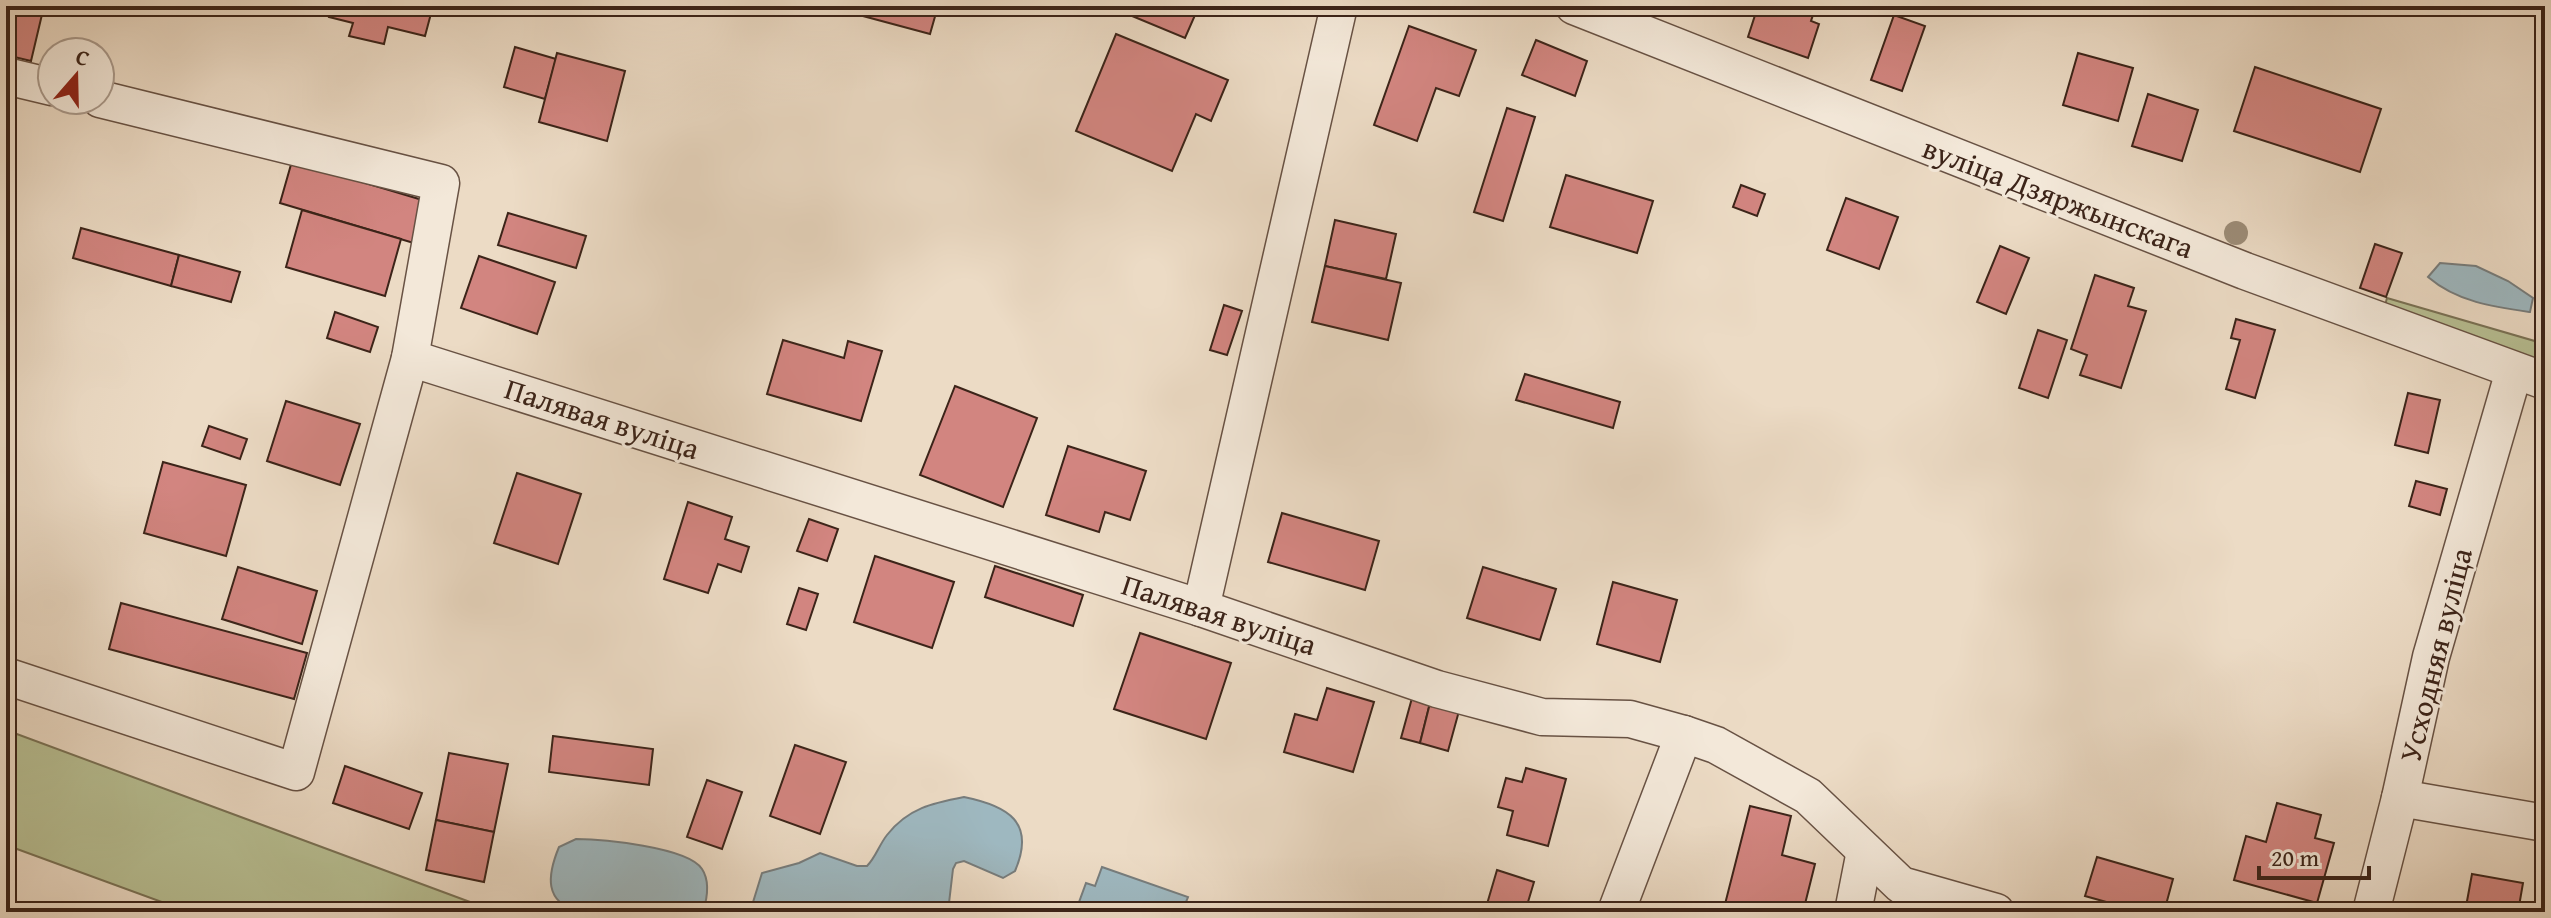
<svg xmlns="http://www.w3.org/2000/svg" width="2551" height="918" font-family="'Gentium Book Plus',serif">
<rect width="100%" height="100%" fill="#ecdbc5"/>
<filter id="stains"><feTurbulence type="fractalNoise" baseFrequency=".0025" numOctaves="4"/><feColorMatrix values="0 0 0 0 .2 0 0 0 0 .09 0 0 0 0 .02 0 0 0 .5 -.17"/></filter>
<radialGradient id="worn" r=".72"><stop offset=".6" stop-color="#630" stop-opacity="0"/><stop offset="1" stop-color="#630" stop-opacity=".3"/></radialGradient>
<g fill="#b8c094" stroke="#7a7256" stroke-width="2">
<polygon points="2387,298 2545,344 2545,367 2384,309"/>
<polygon points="6,730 497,912 189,912 6,845"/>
</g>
<g fill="#9eb8c0" stroke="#777d7d" stroke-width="2">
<path d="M2440 263 2476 266 2508 281 2533 298 2530 312C2494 307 2457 302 2428 277Z"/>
<path d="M964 797C1008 806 1036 822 1015 871L1003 878 964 861 956 863 953 869 949 903 955 912H750L762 873 799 863 820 853 857 866H867C876 857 879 845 887 835 908 808 933 803 964 797Z"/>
<path d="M576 839C601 839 688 847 702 869 710 881 707 899 703 912H579C544 902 547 876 559 847Z"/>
<polygon points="1102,867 1188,897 1182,912 1086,912 1087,908 1078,905 1086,883 1095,886"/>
</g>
<g fill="#d28580" stroke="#3c2419" stroke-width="2">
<polygon points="6,6 44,6 31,61 6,55"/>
<polygon points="332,6 433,6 425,36 388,27 384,44 349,36 353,23 329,17"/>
<polygon points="850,6 938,6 930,34 848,12"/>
<polygon points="1108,6 1199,6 1185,38"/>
<polygon points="1758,6 1776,10 1777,6 1816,6 1811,21 1819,24 1808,58 1748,37"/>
<polygon points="1894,15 1925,26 1902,91 1871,80"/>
<polygon points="1409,26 1476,50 1459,96 1436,88 1417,141 1374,125"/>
<polygon points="1116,34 1228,80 1211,121 1196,114 1172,171 1076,131"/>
<polygon points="1536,40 1587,61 1575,96 1522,75"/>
<polygon points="515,47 556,59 545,99 504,87"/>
<polygon points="557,53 625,71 607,141 539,122"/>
<polygon points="2078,53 2133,68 2118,121 2063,105"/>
<polygon points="2255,67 2381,109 2360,172 2234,131"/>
<polygon points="2148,94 2198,110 2182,161 2132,146"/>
<polygon points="1507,108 1535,117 1503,221 1474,212"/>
<polygon points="292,161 429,202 417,244 280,203"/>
<polygon points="1566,175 1653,201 1637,253 1550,227"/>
<polygon points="1741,185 1765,194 1757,216 1733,207"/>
<polygon points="1846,198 1898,217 1879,269 1827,250"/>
<polygon points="302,210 401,239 385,296 286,267"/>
<polygon points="508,213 586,236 576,268 498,245"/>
<polygon points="1335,220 1396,234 1386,279 1325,266"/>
<polygon points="81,228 179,255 171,286 73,258"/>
<polygon points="2375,244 2402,253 2386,297 2360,288"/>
<polygon points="2000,246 2029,258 2006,314 1977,302"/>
<polygon points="179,255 240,272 231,302 171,286"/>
<polygon points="479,256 555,282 537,334 461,308"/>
<polygon points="1325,266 1401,283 1388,340 1312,322"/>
<polygon points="2095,275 2134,288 2128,306 2146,311 2121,388 2080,375 2087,355 2071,349"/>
<polygon points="1224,305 1242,311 1227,355 1210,350"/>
<polygon points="335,312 378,327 370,352 327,338"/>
<polygon points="2236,319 2275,330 2255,398 2226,389 2240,340 2231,338"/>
<polygon points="2038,330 2067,340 2048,398 2019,388"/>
<polygon points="783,340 844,358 848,341 882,351 861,421 767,394"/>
<polygon points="1525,374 1620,402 1613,428 1516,400"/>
<polygon points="955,386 1037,418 1003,507 920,475"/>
<polygon points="2408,393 2440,400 2428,453 2395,445"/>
<polygon points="286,401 360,424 340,485 267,461"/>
<polygon points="209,426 247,439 240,459 202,446"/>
<polygon points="1068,446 1146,471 1130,520 1105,512 1099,532 1046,515"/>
<polygon points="163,462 246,485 226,556 144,533"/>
<polygon points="517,473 581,494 558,564 494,543"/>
<polygon points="2416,481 2447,489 2440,515 2409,506"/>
<polygon points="688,502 732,517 725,539 749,547 741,572 718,564 708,593 664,579"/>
<polygon points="1282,513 1379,541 1365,590 1268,562"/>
<polygon points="809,519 838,529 827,561 797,551"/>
<polygon points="875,556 954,582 932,648 854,622"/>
<polygon points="995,566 1083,595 1073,626 985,597"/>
<polygon points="238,567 317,591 302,644 222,619"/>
<polygon points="1483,567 1556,589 1540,640 1467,618"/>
<polygon points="1613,582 1677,600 1660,662 1597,644"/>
<polygon points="799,588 818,594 806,630 787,624"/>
<polygon points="121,603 307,653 294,699 109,649"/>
<polygon points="1140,633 1231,663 1206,739 1114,709"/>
<polygon points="1327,688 1374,702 1353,772 1284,752 1295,714 1317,720"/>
<polygon points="1412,698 1430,703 1420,743 1401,738"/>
<polygon points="1430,703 1459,711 1448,751 1420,743"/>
<polygon points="553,736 653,749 649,785 549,772"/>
<polygon points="795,745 846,762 820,834 770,816"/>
<polygon points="449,753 508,764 494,832 436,820"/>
<polygon points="345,766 422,793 409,829 333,803"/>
<polygon points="1526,768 1566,779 1548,846 1507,835 1513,811 1498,807 1506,778 1522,782"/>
<polygon points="707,780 742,792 722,849 687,837"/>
<polygon points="2277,803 2321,815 2315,838 2334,843 2317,903 2234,880 2246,836 2266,842"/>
<polygon points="1750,806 1791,816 1782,855 1815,864 1803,912 1723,912"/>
<polygon points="436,820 494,832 484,882 426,870"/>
<polygon points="2097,857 2173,879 2164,912 2142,912 2085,896"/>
<polygon points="1497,870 1534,882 1525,912 1513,912 1487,904"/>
<polygon points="2472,874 2523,883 2518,912 2465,912"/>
</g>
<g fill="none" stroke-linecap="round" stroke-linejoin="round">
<defs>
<g id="minor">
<polyline points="1574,6 2245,271 2545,381"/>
<polyline points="6,76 52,87"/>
<polyline points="410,358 1201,608 1437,689 1542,717 1630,719 1684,734 1716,745 1808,796 1901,885 1996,912"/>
<polyline points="2514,371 2431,657 2400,798 2545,823"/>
<polyline points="1201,608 1339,6"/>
<polyline points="6,676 296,772 410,358 441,183 100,99"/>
<polyline points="1616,912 1684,734"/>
<polyline points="1853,912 1865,851"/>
<polyline points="2371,912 2400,798"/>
</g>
</defs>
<use href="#minor" stroke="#685244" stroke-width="39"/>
<use href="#minor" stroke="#f3e8d9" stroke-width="36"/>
</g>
<circle fill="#9c8c77" cx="2236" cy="233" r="12"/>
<g text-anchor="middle" stroke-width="6" stroke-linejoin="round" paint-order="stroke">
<g font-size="30" fill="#3c2419" stroke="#f3e8d9">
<text transform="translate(2058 198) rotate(21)" y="10">вуліца Дзяржынскага</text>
<text transform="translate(602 419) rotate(18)" y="10">Палявая вуліца</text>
<text transform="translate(1219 615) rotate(18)" y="10">Палявая вуліца</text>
<text transform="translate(2436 655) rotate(-76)" y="10">Усходняя вуліца</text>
</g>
</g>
<rect width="2551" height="918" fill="none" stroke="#ecdbc5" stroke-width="32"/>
<rect x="8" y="8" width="2535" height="902" fill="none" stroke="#3c2419" stroke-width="4"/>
<rect x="16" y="16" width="2519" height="886" fill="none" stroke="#3c2419" stroke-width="2"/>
<g transform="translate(76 76) rotate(20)"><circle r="38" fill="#f3e8d9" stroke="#aa9a8c" stroke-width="2"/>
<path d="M0-6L14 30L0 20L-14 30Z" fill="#8f2418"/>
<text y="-12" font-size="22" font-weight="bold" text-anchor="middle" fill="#3c2419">С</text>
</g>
<path d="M2259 866v12h110v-12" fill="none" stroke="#3c2419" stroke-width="4"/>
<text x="2271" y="866" font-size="24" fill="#3c2419" stroke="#f3e8d9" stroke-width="6" paint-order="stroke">20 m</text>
<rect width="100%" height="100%" filter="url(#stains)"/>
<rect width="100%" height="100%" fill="url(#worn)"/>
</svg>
